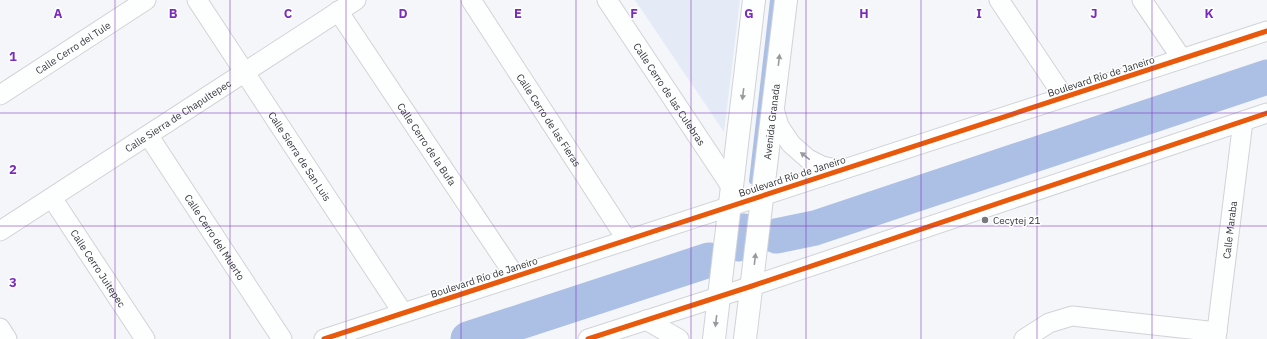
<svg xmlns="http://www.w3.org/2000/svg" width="1267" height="339" font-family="'IBM Plex Sans',sans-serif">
<rect width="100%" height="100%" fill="#f4f6fa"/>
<polygon fill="#e4ebf6" points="635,0 740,0 724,132"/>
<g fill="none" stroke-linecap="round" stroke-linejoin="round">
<polyline stroke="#acbfe5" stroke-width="6" points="752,181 773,0"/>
<g stroke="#acbfe5" stroke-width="35">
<polyline points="776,236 815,228 1267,77"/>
<polyline points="739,244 744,231 751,239"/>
<polyline points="468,339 709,260"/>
</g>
<defs>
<g id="minor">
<path id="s1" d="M197 0 403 313"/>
<path id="s2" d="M471 0 627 240"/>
<path id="s3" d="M607 0 732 188"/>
<polyline points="999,0 1064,97"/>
<polyline points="1142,0 1182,59"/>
<path id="s4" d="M338 11 515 276"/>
<path id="s5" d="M0 95 146 0"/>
<polyline points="773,106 779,126 791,144 808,159 822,166 841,170"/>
<path id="s6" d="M148 135 282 339"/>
<path id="s7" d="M52 198 145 339"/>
<path id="s8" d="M0 231 356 0"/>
<polyline points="646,320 679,339"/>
<polyline points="0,328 7,339"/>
<polyline points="324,339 1267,31"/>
<polyline points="588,339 752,286 1267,113"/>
<polyline points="1024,339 1049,323 1072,316 1217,332"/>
<path id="s9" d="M1216 339 1243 121"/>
</g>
<g id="major">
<polyline points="714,339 754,0"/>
<path id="s10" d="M745 339 786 0"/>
</g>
</defs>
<use href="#minor" stroke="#d1d3d6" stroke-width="21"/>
<use href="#major" stroke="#d1d3d6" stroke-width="24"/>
<use href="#minor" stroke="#fdfefe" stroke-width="19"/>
<use href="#major" stroke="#fdfefe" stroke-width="22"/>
<defs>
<g id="cycleway">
<polyline points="324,339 1267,31"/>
<polyline points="588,339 752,286 1267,113"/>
</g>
</defs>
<use href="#cycleway" stroke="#fff" stroke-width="8"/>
<use href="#cycleway" stroke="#e8590c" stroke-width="5"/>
</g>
<defs><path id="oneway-solid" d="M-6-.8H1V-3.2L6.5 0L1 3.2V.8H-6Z"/></defs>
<g fill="#989a9c">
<use href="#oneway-solid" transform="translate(779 60) rotate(-83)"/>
<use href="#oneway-solid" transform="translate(743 94) rotate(97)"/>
<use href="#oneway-solid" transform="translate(805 156) rotate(-143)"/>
<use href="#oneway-solid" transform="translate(755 259) rotate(-83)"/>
<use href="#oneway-solid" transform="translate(716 321) rotate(97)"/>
</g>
<path fill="none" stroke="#7b2cbf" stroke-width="1" stroke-opacity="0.55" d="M115 0V339M230 0V339M346 0V339M461 0V339M576 0V339M691 0V339M806 0V339M921 0V339M1037 0V339M1152 0V339M0 113H1267M0 226H1267"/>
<circle fill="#77797d" stroke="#fff" stroke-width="1.5" cx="985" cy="220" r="4"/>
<g text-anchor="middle" stroke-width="3" stroke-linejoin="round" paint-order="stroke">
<g font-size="10" fill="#33363a" stroke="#fff">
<text dy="4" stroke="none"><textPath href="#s5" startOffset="87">Calle Cerro del Tule</textPath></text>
<text transform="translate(1101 76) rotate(-18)" y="4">Boulevard Río de Janeiro</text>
<text dy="4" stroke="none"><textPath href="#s3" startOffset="113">Calle Cerro de las Culebras</textPath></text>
<text dy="4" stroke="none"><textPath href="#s8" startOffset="212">Calle Sierra de Chapultepec</textPath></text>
<text dy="4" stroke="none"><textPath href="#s2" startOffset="143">Calle Cerro de las Fieras</textPath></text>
<text dy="4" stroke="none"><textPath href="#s10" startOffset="219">Avenida Granada</textPath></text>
<text dy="4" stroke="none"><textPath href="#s4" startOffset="160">Calle Cerro de la Bufa</textPath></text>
<text dy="4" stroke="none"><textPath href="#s1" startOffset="187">Calle Sierra de San Luis</textPath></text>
<text transform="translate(792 176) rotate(-18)" y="4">Boulevard Río de Janeiro</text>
<text dy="4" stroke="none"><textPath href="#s9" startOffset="110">Calle Maraba</textPath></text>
<text dy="4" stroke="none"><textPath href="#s6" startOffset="122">Calle Cerro del Muerto</textPath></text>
<text dy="4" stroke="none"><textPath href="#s7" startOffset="84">Calle Cerro Juitepec</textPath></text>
<text transform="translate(484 277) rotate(-18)" y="4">Boulevard Río de Janeiro</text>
</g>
<g font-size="10" fill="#33363a" stroke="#fff" text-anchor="start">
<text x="993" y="224">Cecytej 21</text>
</g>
</g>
<g font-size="13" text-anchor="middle" font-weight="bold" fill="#7b2cbf" stroke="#fff" stroke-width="3" stroke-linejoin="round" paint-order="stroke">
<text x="58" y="18">A</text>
<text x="173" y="18">B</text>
<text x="288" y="18">C</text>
<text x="403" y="18">D</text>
<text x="518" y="18">E</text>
<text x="634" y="18">F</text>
<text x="749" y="18">G</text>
<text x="864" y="18">H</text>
<text x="979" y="18">I</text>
<text x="1094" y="18">J</text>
<text x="1209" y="18">K</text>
<text x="13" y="61">1</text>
<text x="13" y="174">2</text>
<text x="13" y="287">3</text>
</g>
</svg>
